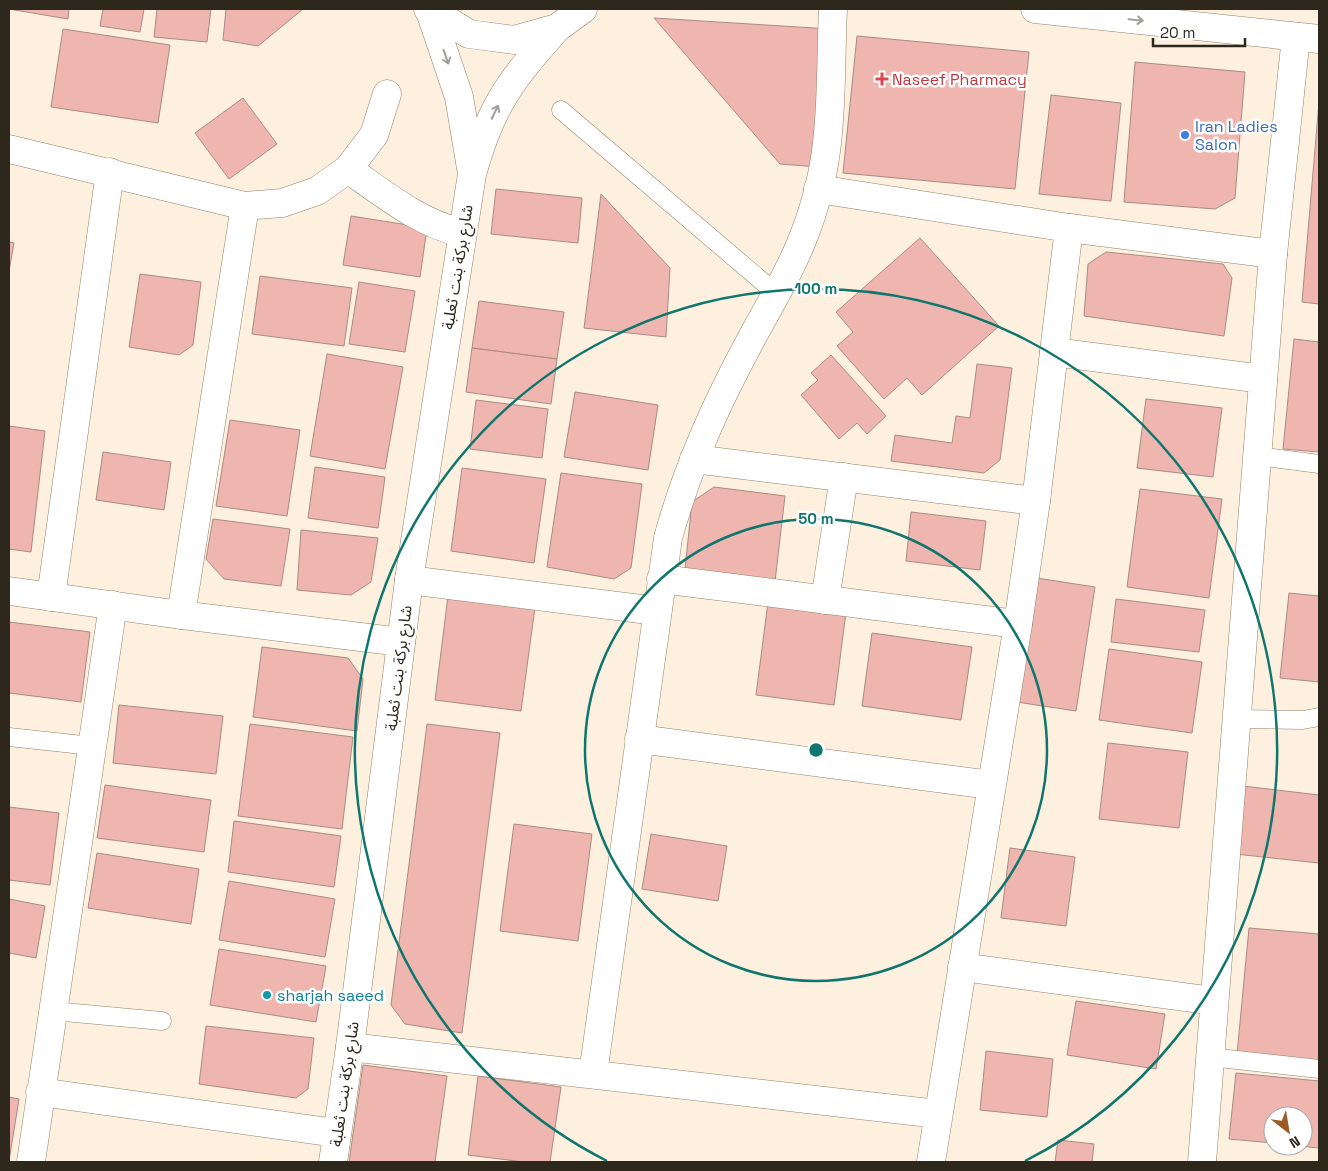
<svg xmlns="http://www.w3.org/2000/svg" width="1328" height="1171" font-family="'Space Grotesk','Noto Sans Arabic',sans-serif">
<rect width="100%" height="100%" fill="#fdf0df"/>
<g fill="#eeb6af" stroke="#ad8985">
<polygon points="9,9 69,9 68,19"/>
<polygon points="103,9 144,9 140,32 100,26"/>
<polygon points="157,9 211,9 207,42 154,37"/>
<polygon points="226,9 303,9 258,46 223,40"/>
<polygon points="654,18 830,29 819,167 780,164"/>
<polygon points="63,29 170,45 158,123 51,107"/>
<polygon points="857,36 1029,52 1015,189 843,173"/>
<polygon points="1135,62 1245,72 1235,198 1215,209 1124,202"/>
<polygon points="1051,95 1121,103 1111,201 1039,194"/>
<polygon points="243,98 277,144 229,179 195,133"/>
<polygon points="1319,102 1319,304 1302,302"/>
<polygon points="496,189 582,198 578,243 491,234"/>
<polygon points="601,194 670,268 666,337 584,328"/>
<polygon points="351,216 427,228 420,277 343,265"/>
<polygon points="920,238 999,326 922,395 907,378 884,399 837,346 853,332 836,312"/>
<polygon points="9,242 14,243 9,271"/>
<polygon points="1106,252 1223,264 1232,278 1224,336 1084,316 1088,264"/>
<polygon points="140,274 201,282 193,345 179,355 129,347"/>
<polygon points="260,276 352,288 344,346 252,334"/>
<polygon points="359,282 415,291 405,352 349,344"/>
<polygon points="479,301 564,312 557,359 472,348"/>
<polygon points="1294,339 1319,342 1319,452 1283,449"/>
<polygon points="472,348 557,359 551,404 466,392"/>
<polygon points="327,354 403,367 385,469 310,456"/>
<polygon points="831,355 886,416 867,434 857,423 839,439 801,395 818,380 811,373"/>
<polygon points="977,364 1012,368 1000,460 984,473 891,461 895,435 952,443 956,416 970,418"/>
<polygon points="575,392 658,405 648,470 564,457"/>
<polygon points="1146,399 1222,408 1213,477 1137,468"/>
<polygon points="476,400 548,409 542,458 470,449"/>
<polygon points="230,420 300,430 287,516 216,506"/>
<polygon points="9,426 45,431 31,552 9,549"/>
<polygon points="103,452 171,462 164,510 96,500"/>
<polygon points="315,467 385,477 378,528 308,518"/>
<polygon points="462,468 546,479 534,563 451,551"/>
<polygon points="561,473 642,484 631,568 614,579 547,567"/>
<polygon points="714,487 785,496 774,590 684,579 692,502"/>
<polygon points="1140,489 1222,499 1209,598 1127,587"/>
<polygon points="911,512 986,521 980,570 906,561"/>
<polygon points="213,519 290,529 281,586 224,579 206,559"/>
<polygon points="301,530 378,538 371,582 351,595 297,590"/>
<polygon points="1030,577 1095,587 1076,711 1010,701"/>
<polygon points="1289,593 1319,596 1319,682 1280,678"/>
<polygon points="448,596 535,607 521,711 435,700"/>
<polygon points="1116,599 1205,610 1199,652 1111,642"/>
<polygon points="768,602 846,612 834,705 756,695"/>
<polygon points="9,622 90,632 81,702 9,693"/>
<polygon points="872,633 972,647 961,720 862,706"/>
<polygon points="262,647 348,658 363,679 357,731 253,717"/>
<polygon points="1109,649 1202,662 1192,733 1099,720"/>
<polygon points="119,705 223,716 216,774 113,763"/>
<polygon points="250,724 353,737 342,829 238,816"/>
<polygon points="427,724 500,733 462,1033 405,1024 391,1005"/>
<polygon points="1108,743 1188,752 1179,828 1099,819"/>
<polygon points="105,785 211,800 204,852 97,838"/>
<polygon points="1243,786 1319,795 1319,863 1235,854"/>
<polygon points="9,807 59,813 50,885 9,880"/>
<polygon points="234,821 341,836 334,887 228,872"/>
<polygon points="514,824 592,834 578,941 500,931"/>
<polygon points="651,834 727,846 718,901 642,889"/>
<polygon points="1010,848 1075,857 1066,926 1001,918"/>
<polygon points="97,853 199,869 191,924 88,908"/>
<polygon points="229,881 335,899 325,957 219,940"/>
<polygon points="9,899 45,906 36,958 9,953"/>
<polygon points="1249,928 1319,934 1319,1062 1237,1054"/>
<polygon points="219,949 326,966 316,1022 210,1005"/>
<polygon points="1076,1001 1165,1014 1156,1069 1067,1055"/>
<polygon points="206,1026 314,1038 308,1089 296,1098 199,1084"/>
<polygon points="986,1051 1053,1059 1047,1117 980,1110"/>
<polygon points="363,1065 447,1076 435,1162 349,1162"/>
<polygon points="1236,1073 1319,1081 1319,1148 1299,1146 1303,1146 1303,1116 1273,1116 1273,1143 1229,1139"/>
<polygon points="478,1076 561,1087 550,1162 524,1162 468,1155"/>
<polygon points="9,1097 19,1099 9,1161"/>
<polygon points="1058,1140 1094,1144 1092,1162 1055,1162"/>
</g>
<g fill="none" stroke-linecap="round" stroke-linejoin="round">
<defs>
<g id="lane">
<polyline points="561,110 777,294"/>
<polyline points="1257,456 1319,464"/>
<polyline points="1236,719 1303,720 1319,717"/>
<polyline points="9,737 92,746"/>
<polyline points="53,1011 162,1021"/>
<polyline points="1210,1057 1319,1069"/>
</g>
<g id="street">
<polyline points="430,11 459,97 471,168"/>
<polyline points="9,149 245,206 282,203 317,191 348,169 374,135 387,94"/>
<path d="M348 169C384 194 419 223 462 233"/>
<polyline points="818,189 1069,228 1273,254"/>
<polyline points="1054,352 1263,379"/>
<polyline points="694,459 1036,501"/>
<polyline points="661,579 1018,624"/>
<polyline points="409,580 657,611"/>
<polyline points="9,591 181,615 401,642"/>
<polyline points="51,597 110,172"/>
<polyline points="825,600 844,477"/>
<polyline points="181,615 245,206"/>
<polyline points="639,739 991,785"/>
<polyline points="962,967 1214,1001"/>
<polyline points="350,1047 938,1114"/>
<path d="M593 1074 668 538C686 472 714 408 747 347 765 312 786 280 801 243 815 209 825 170 828 133 832 92 831 50 833 9"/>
<polyline points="40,1092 336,1133"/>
<polyline points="31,1162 113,605"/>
<path d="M333 1162 350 1047 409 580 472 174C479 149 487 125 500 102 515 75 537 51 557 28"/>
<polyline points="931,1162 1018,624 1036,501 1069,228"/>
<polyline points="1202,1162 1273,254 1296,37"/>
</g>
<g id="secondary">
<polyline points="428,9 469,34 514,40 557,28 583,9"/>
<polyline points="1035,9 1319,39"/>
</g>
</defs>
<use href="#lane" stroke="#948167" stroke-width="19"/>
<use href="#street" stroke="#948167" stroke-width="29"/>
<use href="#secondary" stroke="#948167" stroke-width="29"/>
<use href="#lane" stroke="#fff" stroke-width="18"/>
<use href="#street" stroke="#fff" stroke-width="28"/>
<use href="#secondary" stroke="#fff" stroke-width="28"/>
</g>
<defs><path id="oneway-shaft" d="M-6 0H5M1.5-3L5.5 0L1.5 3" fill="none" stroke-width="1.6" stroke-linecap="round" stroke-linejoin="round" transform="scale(1.25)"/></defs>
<g stroke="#a19e99">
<use href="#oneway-shaft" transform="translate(1136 20) rotate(6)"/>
<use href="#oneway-shaft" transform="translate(446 57) rotate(71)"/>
<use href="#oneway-shaft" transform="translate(495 112) rotate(-64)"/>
</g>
<g fill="none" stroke="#0f766e" stroke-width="2.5">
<circle cx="816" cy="750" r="231"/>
<path d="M607 1161A461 461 0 1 1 1025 1161"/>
</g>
<path fill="#e0444e" stroke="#fff" stroke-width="2" d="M879.5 71.5h5v5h5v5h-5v5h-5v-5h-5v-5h5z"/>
<circle fill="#3f7fe0" stroke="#fff" stroke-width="2" cx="1185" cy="135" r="5"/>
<circle fill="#0f9aa8" stroke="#fff" stroke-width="2" cx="267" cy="995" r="5"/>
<g text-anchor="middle" stroke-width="5" stroke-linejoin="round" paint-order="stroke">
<g font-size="16" fill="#be3a42" stroke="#fff" text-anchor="start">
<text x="892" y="85">Naseef Pharmacy</text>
</g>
<g font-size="16" fill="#366cbe" stroke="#fff" text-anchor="start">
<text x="1195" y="132">Iran Ladies<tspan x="1195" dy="18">Salon</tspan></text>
</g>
<g font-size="16" fill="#2e271c" stroke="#fff">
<text transform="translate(457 267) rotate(-81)" y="6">شارع بركة بنت ثعلبة</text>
<text transform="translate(398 668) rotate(-83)" y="6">شارع بركة بنت ثعلبة</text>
<text transform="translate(344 1084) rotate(-82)" y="6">شارع بركة بنت ثعلبة</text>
</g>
<g font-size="16" fill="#0d838f" stroke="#fff" text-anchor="start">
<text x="277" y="1001">sharjah saeed</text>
</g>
</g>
<circle cx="816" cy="750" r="8" fill="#0f766e" stroke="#fff" stroke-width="2.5"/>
<g font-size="15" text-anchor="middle" font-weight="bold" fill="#0f766e" stroke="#fff" stroke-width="5" stroke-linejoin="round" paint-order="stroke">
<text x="816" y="294">100 m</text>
<text x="816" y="524">50 m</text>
</g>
<rect width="1328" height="1171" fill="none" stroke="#2e271c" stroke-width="20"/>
<g transform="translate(1288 1131) rotate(149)"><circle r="24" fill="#ffffff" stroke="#aba9a4"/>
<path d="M0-4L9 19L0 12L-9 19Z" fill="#9b5a26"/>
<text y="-8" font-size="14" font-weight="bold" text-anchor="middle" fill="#2e271c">N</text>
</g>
<path d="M1153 38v8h92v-8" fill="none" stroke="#2e271c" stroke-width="2.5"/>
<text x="1160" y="38" font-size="15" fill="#2e271c" stroke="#ffffff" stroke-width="4" paint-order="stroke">20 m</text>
</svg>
